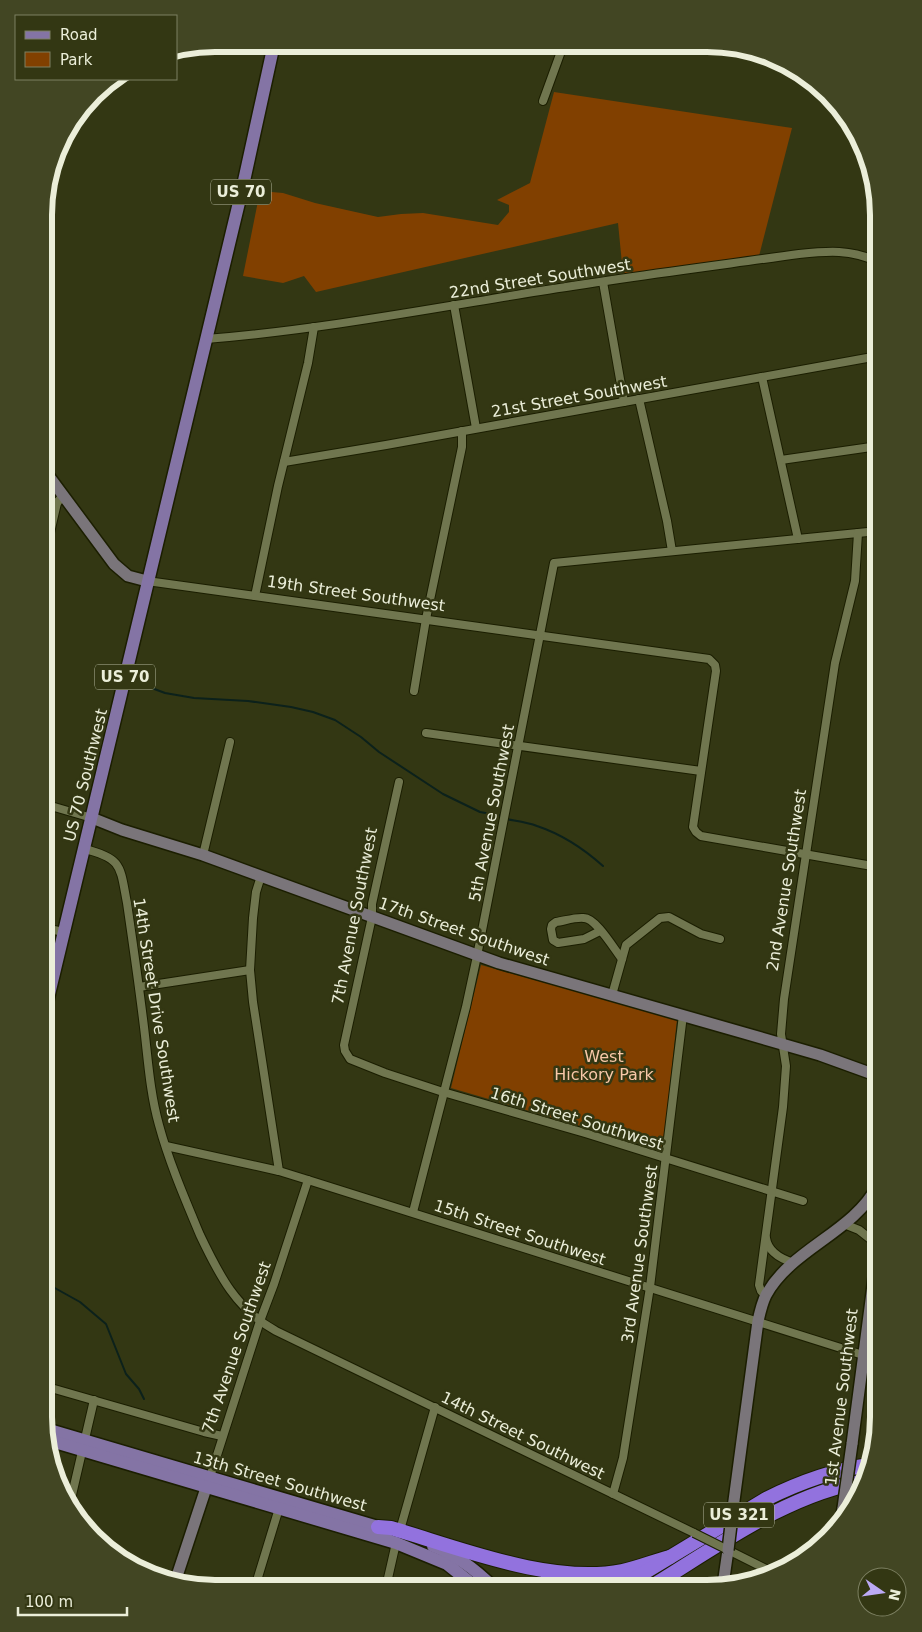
<svg xmlns="http://www.w3.org/2000/svg" width="922" height="1632" font-family="'DejaVu Sans',sans-serif">
<rect width="100%" height="100%" fill="#333713"/>
<g fill="#814000">
<polygon points="554,92 792,128 759,256 623,274 618,223 316,292 304,276 283,283 243,276 260,191 283,193 315,203 378,217 401,214 423,213 498,225 509,212 509,205 497,200 530,183"/>
<polygon points="481,965 677,1019 663,1150 451,1088"/>
</g>
<g fill="none" stroke-linecap="round" stroke-linejoin="round">
<g stroke="#0c211b" stroke-width="2">
<polyline points="149,687 165,693 194,698 248,701 291,707 313,712 335,720 361,737 379,752 443,794 480,812 502,816"/>
<path d="M506 819C516 821 527 822 537 826 561 834 584 849 603 866"/>
<polyline points="44,1282 80,1302 106,1324 126,1374 139,1389 144,1399"/>
</g>
<defs>
<g id="street">
<polyline points="543,101 563,46"/>
<polyline points="603,282 624,402"/>
<polyline points="454,305 476,428"/>
<path d="M206 339C318 330 429 309 540 291 626 277 713 266 799 254 828 251 851 249 878 262"/>
<polyline points="762,377 798,539"/>
<polyline points="639,399 667,521 672,551"/>
<polyline points="781,460 878,446"/>
<polyline points="284,462 386,445 878,356"/>
<polyline points="45,499 57,503"/>
<polyline points="45,554 57,503 63,495"/>
<polyline points="147,581 709,659 715,665 716,671 693,827 696,832 701,836 878,867"/>
<polyline points="255,596 278,486 308,363 314,327"/>
<polyline points="414,691 426,619 462,447 462,431"/>
<polyline points="426,733 701,771"/>
<polyline points="399,782 372,904 372,917 344,1045 345,1051 350,1059 385,1073 443,1092 585,1133 803,1201"/>
<polyline points="44,804 92,818"/>
<path d="M84 849C123 858 120 867 127 903 133 944 139 986 144 1027 148 1060 150 1093 159 1125 169 1162 185 1199 200 1235 219 1275 236 1309 276 1331L694 1533"/>
<polyline points="203,855 230,742"/>
<polyline points="261,876 256,892 253,918 250,970 253,1002 279,1171"/>
<polyline points="44,928 64,932"/>
<path d="M600 931 584 939 558 943 553 940 551 929 552 925 556 922C564 921 575 917 584 918 596 918 614 949 622 959"/>
<polyline points="139,987 250,970"/>
<polyline points="612,995 626,945 660,918 669,917 701,934 720,939"/>
<polyline points="166,1146 279,1171 308,1180 863,1355"/>
<polyline points="413,1212 466,1007 477,956 554,563 878,531"/>
<polyline points="844,1224 859,1230 878,1245"/>
<path d="M766 1238C768 1252 781 1259 794 1263"/>
<polyline points="766,1296 761,1291 759,1285 783,1107 786,1066 781,1034 784,999 835,663 855,581 858,533"/>
<polyline points="44,1386 204,1432 222,1436"/>
<polyline points="210,1477 260,1321 274,1284 308,1180"/>
<polyline points="613,1494 623,1458 650,1287 683,1015"/>
<polyline points="71,1499 94,1400"/>
<polyline points="400,1530 435,1407"/>
<polyline points="728,1550 774,1573"/>
<polyline points="255,1587 280,1505"/>
<polyline points="386,1587 396,1543"/>
</g>
<g id="secondary">
<polyline points="45,471 114,564 128,576 147,581"/>
<polyline points="92,818 122,830 203,855 499,963 744,1033 820,1055 878,1076"/>
<polyline points="852,1444 878,1247"/>
<path d="M733 1508 758 1321C760 1312 762 1303 766 1295 792 1248 853 1233 878 1185"/>
<polyline points="841,1522 843,1508"/>
<polyline points="175,1582 209,1479"/>
<polyline points="723,1585 728,1550"/>
</g>
<g id="primary">
<polyline points="44,1015 242,190 274,44"/>
<polyline points="46,1429 378,1527 387,1532"/>
<polyline points="48,1440 396,1543 447,1564 477,1588"/>
<path d="M433 1546C457 1555 476 1570 494 1588"/>
</g>
<g id="highway">
<path d="M378 1527 391 1528C460 1548 551 1585 622 1571 638 1568 654 1561 670 1557"/>
<path d="M619 1588 766 1499C798 1483 834 1470 869 1465"/>
<path d="M649 1588C715 1548 788 1493 866 1481"/>
</g>
</defs>
<use href="#street" stroke="#1b1e00" stroke-width="10"/>
<use href="#secondary" stroke="#1b1e00" stroke-width="14"/>
<use href="#primary" stroke="#1b1e00" stroke-width="15"/>
<use href="#highway" stroke="#1b1e00" stroke-width="16"/>
<use href="#street" stroke="#70764f" stroke-width="8"/>
<use href="#secondary" stroke="#7a757a" stroke-width="11"/>
<use href="#primary" stroke="#8474a5" stroke-width="12"/>
<use href="#highway" stroke="#9272de" stroke-width="14"/>
<defs>
<polyline id="street-bridge" points="694,1533 728,1550"/>
<g id="secondary-bridge">
<polyline points="843,1508 852,1444"/>
<polyline points="728,1550 733,1508"/>
</g>
</defs>
<use href="#street-bridge" stroke="#1b1e00" stroke-width="10" stroke-linecap="butt"/>
<use href="#secondary-bridge" stroke="#1b1e00" stroke-width="14" stroke-linecap="butt"/>
<use href="#street-bridge" stroke="#70764f" stroke-width="8"/>
<use href="#secondary-bridge" stroke="#7a757a" stroke-width="11"/>
</g>
<g text-anchor="middle" stroke-width="5" stroke-linejoin="round" paint-order="stroke">
<g fill="#333713" stroke="#b4b79e" stroke-width="1">
<rect x="211" y="179.5" width="60" height="25" rx="4"/>
<rect x="95" y="664.5" width="60" height="25" rx="4"/>
<rect x="704" y="1502.5" width="70" height="25" rx="4"/>
</g>
<g font-size="15" font-weight="bold" fill="#ebeed9">
<text x="241" y="197">US 70</text>
<text x="125" y="682">US 70</text>
<text x="739" y="1520">US 321</text>
</g>
<g font-size="16" fill="#ebeed9" stroke="#333713">
<text transform="translate(540 278) rotate(-9)" y="6">22nd Street Southwest</text>
<text transform="translate(579 396) rotate(-10)" y="6">21st Street Southwest</text>
<text transform="translate(356 593) rotate(8)" y="6">19th Street Southwest</text>
<text transform="translate(85 775) rotate(-76)" y="6">US 70 Southwest</text>
<text transform="translate(491 813) rotate(-79)" y="6">5th Avenue Southwest</text>
<text transform="translate(786 880) rotate(-81)" y="6">2nd Avenue Southwest</text>
<text transform="translate(354 916) rotate(-79)" y="6">7th Avenue Southwest</text>
<text transform="translate(464 931) rotate(19)" y="6">17th Street Southwest</text>
<text transform="translate(157 1010) rotate(81)" y="6">14th Street Drive Southwest</text>
<text transform="translate(577 1118) rotate(17)" y="6">16th Street Southwest</text>
<text transform="translate(520 1232) rotate(18)" y="6">15th Street Southwest</text>
<text transform="translate(639 1254) rotate(-82)" y="6">3rd Avenue Southwest</text>
<text transform="translate(236 1347) rotate(-71)" y="6">7th Avenue Southwest</text>
<text transform="translate(841 1397) rotate(-83)" y="6">1st Avenue Southwest</text>
<text transform="translate(523 1435) rotate(26)" y="6">14th Street Southwest</text>
<text transform="translate(280 1481) rotate(16)" y="6">13th Street Southwest</text>
</g>
<g font-size="16" fill="#f8c8a8" stroke="#333713">
<text x="604" y="1062">West<tspan x="604" dy="18">Hickory Park</tspan></text>
</g>
</g>
<path d="M0 0H922V1632H0ZM215 52H707A163 163 0 0 1 870 215V1417A163 163 0 0 1 707 1580H215A163 163 0 0 1 52 1417V215A163 163 0 0 1 215 52Z" fill="#424623" fill-rule="evenodd"/>
<path fill="none" stroke="#ebeed9" stroke-width="6" d="M215 52H707A163 163 0 0 1 870 215V1417A163 163 0 0 1 707 1580H215A163 163 0 0 1 52 1417V215A163 163 0 0 1 215 52Z"/>
<rect x="15" y="15" width="162" height="65" fill="#333713" stroke="#7d8062"/>
<rect x="25" y="31" width="25" height="8" fill="#8474a5" stroke="#7d8062"/>
<text x="60" y="40" font-size="15" fill="#ebeed9">Road</text>
<rect x="25" y="52" width="25" height="15" fill="#814000" stroke="#7d8062"/>
<text x="60" y="65" font-size="15" fill="#ebeed9">Park</text>
<g transform="translate(882 1592) rotate(103)"><circle r="24" fill="#333713" stroke="#7d8062"/>
<path d="M0-4L9 19L0 12L-9 19Z" fill="#bcaaf5"/>
<text y="-8" font-size="14" font-weight="bold" text-anchor="middle" fill="#ebeed9">N</text>
</g>
<path d="M18 1607v8h109v-8" fill="none" stroke="#ebeed9" stroke-width="2.5"/>
<text x="25" y="1607" font-size="15" fill="#ebeed9" stroke="#333713" stroke-width="4" paint-order="stroke">100 m</text>
</svg>
